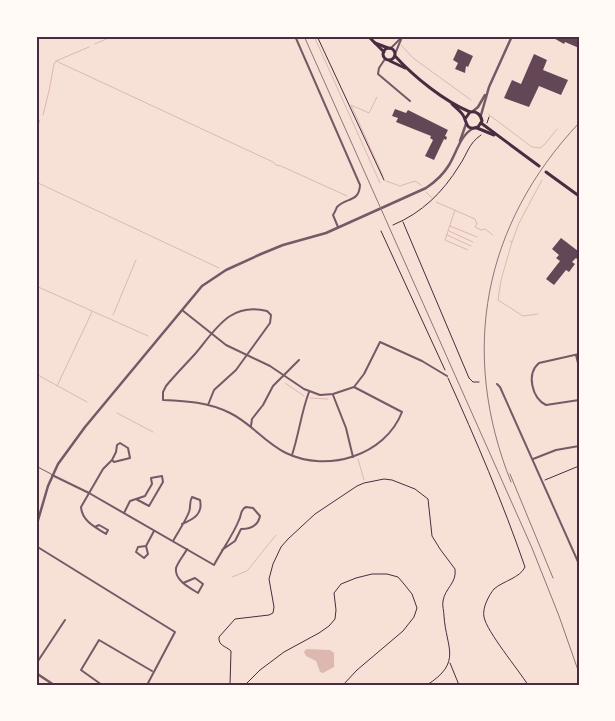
<svg xmlns="http://www.w3.org/2000/svg" width="615" height="721" font-family="Mulish,sans-serif">
<rect width="100%" height="100%" fill="#f7e1d7"/>
<polygon fill="#dcb8b0" points="306,649 330,650 334,653 334,667 323,673 320,672 316,661 306,656 304,652"/>
<g fill="none" stroke-linecap="round" stroke-linejoin="round">
<g stroke="#dcb8b0" stroke-width="1">
<polyline points="314,36 380,183"/>
<polyline points="390,36 394,39"/>
<polyline points="95,44 113,36"/>
<polyline points="401,45 413,58 471,100"/>
<polyline points="56,61 273,162 276,165 281,166 347,196"/>
<polyline points="377,97 369,113 351,105 383,176"/>
<polyline points="488,114 532,147 540,148 545,144 557,129"/>
<polyline points="43,115 49,91 54,64 56,61 89,47"/>
<polyline points="36,131 40,120"/>
<polyline points="386,181 400,186 415,181 421,185"/>
<polyline points="36,182 219,268"/>
<polyline points="426,192 432,198"/>
<polyline points="436,202 475,219 477,224 475,227 481,230 485,229 493,235"/>
<polyline points="455,210 445,240 468,250"/>
<polyline points="450,226 477,237"/>
<polyline points="449,231 473,242"/>
<polyline points="447,235 471,246"/>
<polyline points="510,241 512,242 519,223 542,180"/>
<polyline points="512,242 501,280 498,300 523,316 538,314"/>
<polyline points="36,286 148,336"/>
<polyline points="113,315 136,260"/>
<polyline points="36,374 87,402"/>
<polyline points="285,383 304,396"/>
<polyline points="57,386 92,312"/>
<polyline points="310,398 328,399"/>
<polyline points="117,413 153,432"/>
<polyline points="358,459 364,480"/>
<polyline points="232,577 247,571 276,535"/>
</g>
</g>
<g fill="#644757">
<polygon points="550,36 579,36 579,48 565,42 564,44"/>
<polygon points="458,49 473,56 468,67 466,66 465,73 455,69 458,63 453,60"/>
<polygon points="534,54 547,60 543,70 568,80 561,95 539,86 529,107 504,98 512,80 521,84"/>
<polygon points="395,109 406,113 408,110 448,130 445,136 447,137 446,140 444,139 434,160 425,156 433,140 430,138 431,136 396,122 398,118 392,116"/>
<polygon points="561,238 578,251 579,250 579,261 576,258 572,262 575,264 569,272 566,270 554,285 546,279 560,261 556,258 559,255 552,249"/>
</g>
<g fill="none" stroke-linecap="round" stroke-linejoin="round">
<g stroke="#4a2c40" stroke-width="1">
<polyline points="317,36 384,180"/>
<polyline points="487,123 489,117"/>
<polyline points="403,222 469,378 473,382 479,382"/>
<path d="M393 225C422 213 443 192 459 166 468 153 468 144 481 135"/>
<polyline points="381,231 445,370"/>
<path d="M448 378C476 440 503 503 525 567 520 578 503 581 494 589 489 595 482 608 484 617 487 632 518 669 528 685"/>
<polyline points="545,480 579,466"/>
<polyline points="450,663 459,685"/>
<path d="M230 685 231 651C226 646 218 646 219 637L235 619 269 615 273 613 274 607 269 579 273 564 281 547 288 539 315 514 357 486 364 483 384 479 392 480 415 489 428 499 432 536 440 549 455 569C457 583 445 588 443 601 442 606 444 611 444 616 446 648 463 662 427 685"/>
<polyline points="245,685 260,670 284,652 319,633 329,626 335,619 336,610 334,593 341,584 356,578 372,574 387,574 398,577 404,584 412,594 417,608 414,617 403,631 357,670 343,685"/>
</g>
<polyline stroke="#755966" stroke-width="1" points="36,466 51,474"/>
<g stroke="#755966" stroke-width="2">
<path d="M295 36 360 185C359 203 346 197 337 207 336 209 335 212 333 215L338 227"/>
<polyline points="390,49 401,38"/>
<polyline points="395,54 402,37"/>
<polyline points="385,59 379,68 378,74 410,101"/>
<polyline points="182,310 226,345 270,366 304,389 320,395 333,394 354,387 364,374 380,342 422,361 447,376"/>
<path d="M579 354 539 363C526 374 532 398 546 405L579 400"/>
<polyline points="576,355 579,367"/>
<polyline points="497,384 500,387 579,564"/>
<polyline points="333,395 346,428 353,457"/>
<path d="M208 405 214 390 236 370 270 323 271 315 267 311C230 302 216 329 195 354 185 365 175 375 166 386L163 392V400C187 401 208 402 230 413 251 423 265 443 286 453 327 473 385 456 402 412L354 387"/>
<polyline points="251,426 252,419 263,405 273,386 299,360"/>
<path d="M292 455C299 434 301 413 309 392"/>
<polyline points="533,459 556,450 579,446"/>
<path d="M52 475 89 493 214 565C222 550 233 535 239 520 242 514 240 510 246 507L253 508 260 516C258 526 250 529 241 529L235 541 222 550"/>
<polyline points="124,513 130,501 145,496 152,484 151,478 162,476 163,482 149,506 136,499"/>
<path d="M95 527 99 525 108 530 106 534C95 527 82 521 81 507L103 469 112 460 116 452 117 445 120 443 128 448 130 458 114 462 112 460"/>
<path d="M173 541C178 532 185 522 189 512 191 507 189 502 192 497L200 500C203 514 194 519 182 524"/>
<polyline points="36,546 175,632 147,685"/>
<polyline points="146,546 138,547 136,552 144,558 148,554 146,546 154,531"/>
<path d="M183 583 195 578 203 584 198 593C190 588 174 580 176 568 178 562 184 555 187 549"/>
<polyline points="36,664 65,620"/>
<polyline points="102,685 81,670 99,640 152,671"/>
</g>
<g stroke="#755966" stroke-width="2.5">
<polyline points="472,112 478,107 485,95"/>
<polyline points="481,115 489,87 512,36"/>
<polyline points="460,141 466,124"/>
<path d="M36 527 48 486 58 464 85 427 202 286 226 270 261 254 283 245 326 233 426 188C435 182 443 175 449 165 456 154 460 136 472 129"/>
<polyline points="36,673 54,685"/>
</g>
<g stroke="#4a2c40" stroke-width="3">
<polyline points="368,36 384,52"/>
<polyline points="375,43 388,48"/>
<circle cx="389" cy="54" r="6"/>
<path d="M395 56C414 77 444 101 470 112"/>
<polyline points="390,61 405,68"/>
<path d="M452 104C456 108 462 112 464 117 467 124 467 131 478 127L482 121C481 114 476 111 470 112L465 119"/>
<polyline points="481,123 539,166"/>
<polyline points="477,128 494,135"/>
<polyline points="546,172 579,196"/>
</g>
<g stroke="#8f747c" stroke-width="1">
<polyline points="304,36 532,548 559,616 579,673"/>
<polyline points="510,474 553,578"/>
<path d="M511 482C459 352 483 225 579 123"/>
</g>
</g>
<rect width="615" height="721" fill="none" stroke="#fffaf5" stroke-width="75"/>
<rect x="38" y="38" width="540" height="646" fill="none" stroke="#4a2c40" stroke-width="2"/>
</svg>
